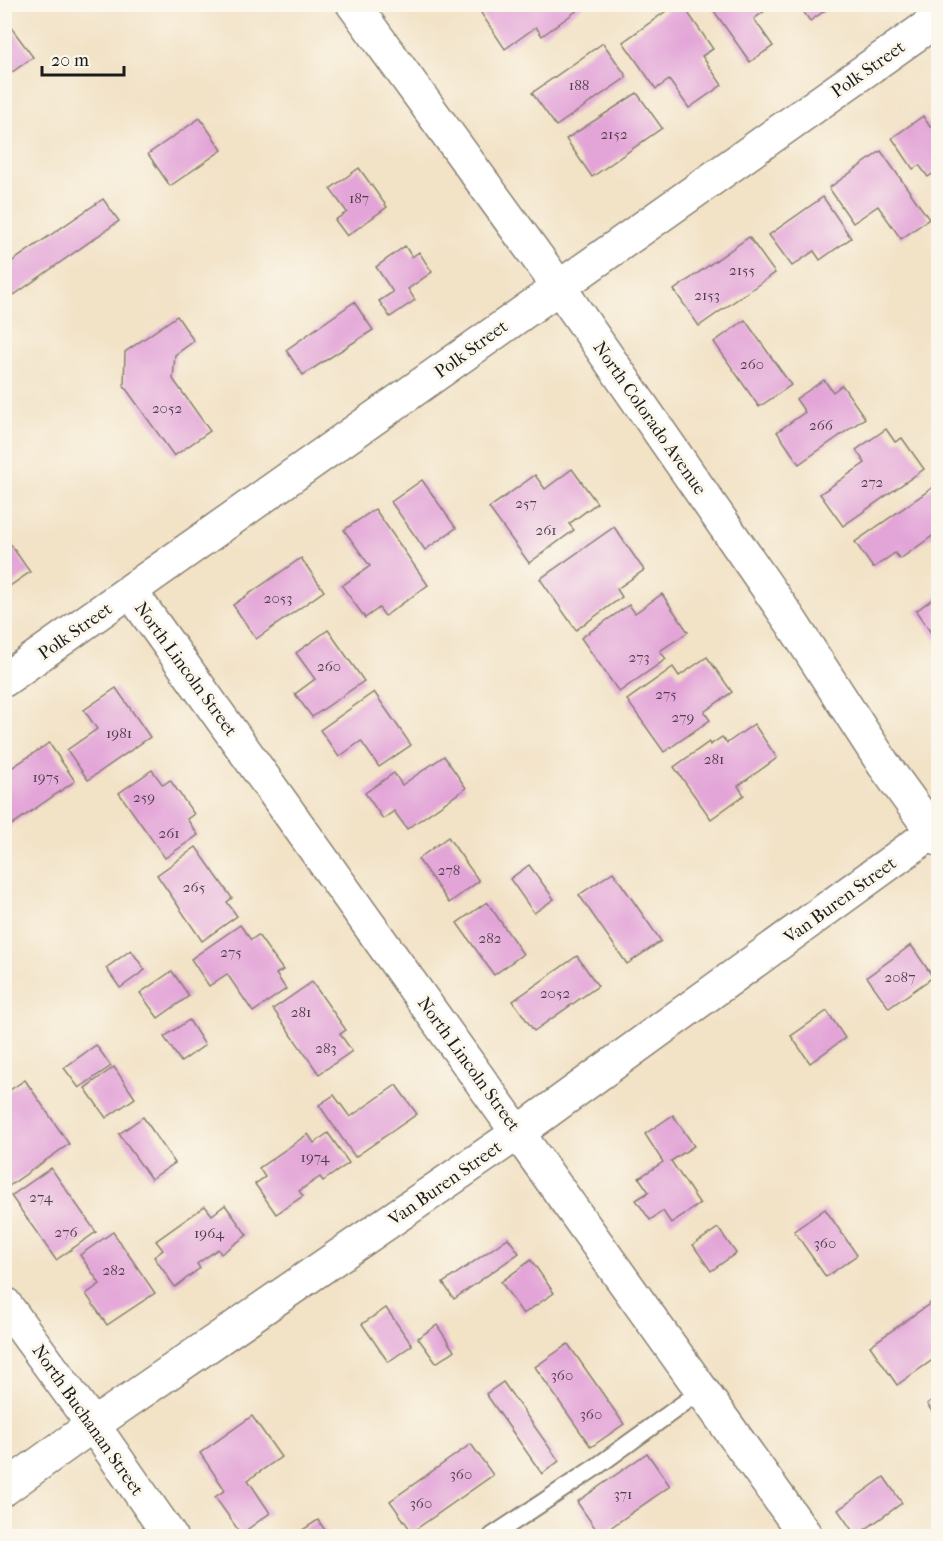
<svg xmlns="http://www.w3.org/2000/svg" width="943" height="1541" font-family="'IM FELL French Canon',serif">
<rect width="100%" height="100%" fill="#fbf7ec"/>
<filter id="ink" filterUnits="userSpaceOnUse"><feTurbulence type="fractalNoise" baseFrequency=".0167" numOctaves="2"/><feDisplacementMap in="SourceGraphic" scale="12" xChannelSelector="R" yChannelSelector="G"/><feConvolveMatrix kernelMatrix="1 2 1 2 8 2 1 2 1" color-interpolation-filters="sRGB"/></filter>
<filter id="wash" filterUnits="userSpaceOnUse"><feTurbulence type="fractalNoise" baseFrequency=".008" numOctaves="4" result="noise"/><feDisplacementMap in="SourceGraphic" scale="24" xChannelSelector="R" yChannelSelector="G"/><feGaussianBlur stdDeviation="1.35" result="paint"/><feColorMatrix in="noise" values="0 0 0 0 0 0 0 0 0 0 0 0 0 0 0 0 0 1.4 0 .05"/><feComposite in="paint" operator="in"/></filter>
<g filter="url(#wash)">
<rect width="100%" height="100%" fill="#f2e2c6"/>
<g id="blocks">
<g fill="#e3a5d8">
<polygon points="493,4 586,4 542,36 536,27 505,49 481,13"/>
<polygon points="676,4 682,4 713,49 702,56 722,85 689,108 669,80 656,89 623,42"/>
<polygon points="709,4 774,4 754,19 773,46 750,62"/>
<polygon points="798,4 834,4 810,21"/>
<polygon points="4,18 33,57 4,78"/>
<polygon points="603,43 627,77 556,126 532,93"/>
<polygon points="637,93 662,128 592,177 566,139"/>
<polygon points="923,116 930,127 938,121 938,170 928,177 919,165 913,169 892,138"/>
<polygon points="200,118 222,150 170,186 148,154"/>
<polygon points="881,151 929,219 901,239 878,206 853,223 829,188"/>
<polygon points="359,168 387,207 347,236 335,220 347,212 330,189"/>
<polygon points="823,197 851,238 820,260 814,251 792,266 769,235"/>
<polygon points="103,199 119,221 14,295 4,282 4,267"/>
<polygon points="749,237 775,273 699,326 674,290"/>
<polygon points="405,246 412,257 419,252 432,272 408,289 415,300 390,317 379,301 393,292 376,267"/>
<polygon points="354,302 373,330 303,375 286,350"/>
<polygon points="177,316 194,341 175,355 173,379 210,431 174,456 124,386 125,352"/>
<polygon points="745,320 791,385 759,407 714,342"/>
<polygon points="824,380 833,392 842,385 865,418 799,464 777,432 805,412 796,399"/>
<polygon points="886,429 895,442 902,438 924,469 843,526 820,494 865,463 856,450"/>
<polygon points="572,469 597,503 569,524 574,530 529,563 489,508 535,475 545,489"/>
<polygon points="422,480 456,528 425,550 391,502"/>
<polygon points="938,484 938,532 900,559 895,553 873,568 855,542"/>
<polygon points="375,509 428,585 385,616 379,608 365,618 342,586 370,566 344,530"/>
<polygon points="614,527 644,570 617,589 622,597 576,630 540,579"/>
<polygon points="4,535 30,572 4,590"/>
<polygon points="301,558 324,591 256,639 233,605"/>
<polygon points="662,594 688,632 660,651 666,659 619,692 581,638 629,605 635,613"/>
<polygon points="938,595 938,643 916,611"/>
<polygon points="328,630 364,681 312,717 295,694 315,679 296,653"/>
<polygon points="707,657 732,692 704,712 710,720 664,752 627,700 673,667 679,676"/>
<polygon points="116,688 150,737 88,780 67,750 97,729 84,710"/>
<polygon points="374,692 411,745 379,767 361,741 339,757 320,730"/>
<polygon points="754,724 777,758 738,786 744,795 711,819 674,767 709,742 710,745 722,737 727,743"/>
<polygon points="49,743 75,781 4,830 4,773"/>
<polygon points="444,756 466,788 407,829 394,811 383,819 365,793 394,773 402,785"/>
<polygon points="152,770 163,785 170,780 194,814 187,819 198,835 165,858 119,793"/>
<polygon points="448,837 479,881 449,903 418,859"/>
<polygon points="196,847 232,898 227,902 237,916 202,941 157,875"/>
<polygon points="529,865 554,899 534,913 510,879"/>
<polygon points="613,872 661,941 627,964 579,895"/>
<polygon points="487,902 523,954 494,975 457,923"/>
<polygon points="240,925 251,940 258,935 283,970 276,974 286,989 253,1012 227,974 209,986 191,959"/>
<polygon points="911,945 933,977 889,1008 867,977"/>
<polygon points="131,950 145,970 120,988 106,968"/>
<polygon points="577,956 598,986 534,1031 513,1001"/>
<polygon points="172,971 189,996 158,1018 140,993"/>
<polygon points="312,982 346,1030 340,1034 352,1051 319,1074 273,1009"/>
<polygon points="827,1011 845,1038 810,1063 791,1036"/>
<polygon points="189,1020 205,1045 181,1062 164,1037"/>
<polygon points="96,1045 111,1066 79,1088 64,1068"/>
<polygon points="114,1067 135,1098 106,1118 85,1088"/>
<polygon points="25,1080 69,1144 9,1186 4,1180 4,1094"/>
<polygon points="396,1085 417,1114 355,1157 319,1105 334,1095 350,1117"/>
<polygon points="673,1115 694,1146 671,1161 700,1204 671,1223 663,1211 650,1220 636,1200 649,1192 639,1178 663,1162 645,1134"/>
<polygon points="143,1117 175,1163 151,1179 119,1134"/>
<polygon points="328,1133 349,1163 323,1181 320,1177 299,1191 303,1196 276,1214 255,1184 265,1177 259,1168 308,1134 314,1143"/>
<polygon points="51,1168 96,1232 56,1260 11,1196"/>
<polygon points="225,1205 247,1235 221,1254 218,1249 197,1264 200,1268 175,1287 154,1257 163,1250 156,1241 205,1206 212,1215"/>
<polygon points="825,1209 857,1255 826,1277 794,1231"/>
<polygon points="718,1228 736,1253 711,1271 693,1245"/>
<polygon points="113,1232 155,1293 107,1325 86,1294 100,1284 80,1255"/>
<polygon points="508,1238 519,1253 454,1299 443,1283"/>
<polygon points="531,1260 554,1293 523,1314 501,1282"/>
<polygon points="938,1298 938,1356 897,1385 870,1346"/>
<polygon points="386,1308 412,1345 388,1362 362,1324"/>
<polygon points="437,1325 454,1351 436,1363 418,1338"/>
<polygon points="568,1344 624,1424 591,1447 535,1367"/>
<polygon points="503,1382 559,1461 542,1474 486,1394"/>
<polygon points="938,1395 938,1420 927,1404"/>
<polygon points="252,1416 281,1457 248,1480 270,1513 241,1534 215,1497 225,1490 200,1453"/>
<polygon points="471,1444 493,1475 412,1532 390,1501"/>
<polygon points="647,1453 670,1486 600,1535 577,1502"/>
<polygon points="884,1477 902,1503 856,1536 838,1510"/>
<polygon points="318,1520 329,1536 293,1536"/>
</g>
</g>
</g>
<g filter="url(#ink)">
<use href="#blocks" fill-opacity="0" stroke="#877f71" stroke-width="1.5"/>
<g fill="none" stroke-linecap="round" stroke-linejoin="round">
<defs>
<polyline id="service" points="492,1536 596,1467 702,1390"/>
<g id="minor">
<polyline points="353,4 559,287 790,620 884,765 938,839"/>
<polyline points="131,592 806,1536"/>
<polyline points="4,680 938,19"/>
<polyline points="4,1303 93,1425 170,1536"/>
<polyline points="4,1489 93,1425 519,1132 938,828"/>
</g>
</defs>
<use href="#service" stroke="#877f71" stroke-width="20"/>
<use href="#minor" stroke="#877f71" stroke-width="36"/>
<use href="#service" stroke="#fff" stroke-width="16"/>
<use href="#minor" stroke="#fff" stroke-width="33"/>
</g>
</g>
<g text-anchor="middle" stroke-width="6" stroke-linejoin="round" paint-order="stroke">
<g font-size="15" fill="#4e3e4b">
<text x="579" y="90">188</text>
<text x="614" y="139">2152</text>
<text x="359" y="203">187</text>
<text x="742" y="275">2155</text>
<text x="707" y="300">2153</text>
<text x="752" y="369">260</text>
<text x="167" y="413">2052</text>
<text x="821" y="430">266</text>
<text x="872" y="487">272</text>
<text x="526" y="508">257</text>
<text x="546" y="535">261</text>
<text x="278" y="603">2053</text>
<text x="639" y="662">273</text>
<text x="329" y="671">260</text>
<text x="666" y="699">275</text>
<text x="683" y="722">279</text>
<text x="119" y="738">1981</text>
<text x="714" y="764">281</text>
<text x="46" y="782">1975</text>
<text x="144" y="802">259</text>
<text x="169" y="838">261</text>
<text x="449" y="875">278</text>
<text x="194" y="892">265</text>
<text x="490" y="943">282</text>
<text x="231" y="957">275</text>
<text x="900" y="982">2087</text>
<text x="555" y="998">2052</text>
<text x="301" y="1017">281</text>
<text x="326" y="1053">283</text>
<text x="315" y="1162">1974</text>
<text x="41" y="1202">274</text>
<text x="66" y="1237">276</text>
<text x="209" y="1238">1964</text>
<text x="825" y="1248">360</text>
<text x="114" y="1275">282</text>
<text x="562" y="1380">360</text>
<text x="591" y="1419">360</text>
<text x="461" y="1479">360</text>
<text x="623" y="1499">371</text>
<text x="421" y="1508">360</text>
</g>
<g font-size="18" fill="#1c1c1c" stroke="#fbf7ec">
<text transform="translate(868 69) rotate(-35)" y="6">Polk Street</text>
<text transform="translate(471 349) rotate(-36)" y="6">Polk Street</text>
<text transform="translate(650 418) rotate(55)" y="6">North Colorado Avenue</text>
<text transform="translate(75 631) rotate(-35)" y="6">Polk Street</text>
<text transform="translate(186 669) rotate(54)" y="6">North Lincoln Street</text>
<text transform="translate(840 900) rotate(-36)" y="6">Van Buren Street</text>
<text transform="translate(469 1064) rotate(54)" y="6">North Lincoln Street</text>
<text transform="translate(445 1183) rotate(-35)" y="6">Van Buren Street</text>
<text transform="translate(88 1420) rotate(55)" y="6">North Buchanan Street</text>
</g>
</g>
<rect width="943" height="1541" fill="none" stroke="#fbf7ec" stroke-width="24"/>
<path d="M42 66v9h82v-9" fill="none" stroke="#1c1c1c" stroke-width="3"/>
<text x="51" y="66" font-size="18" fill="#1c1c1c" stroke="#fbf7ec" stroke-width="4.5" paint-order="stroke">20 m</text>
</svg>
